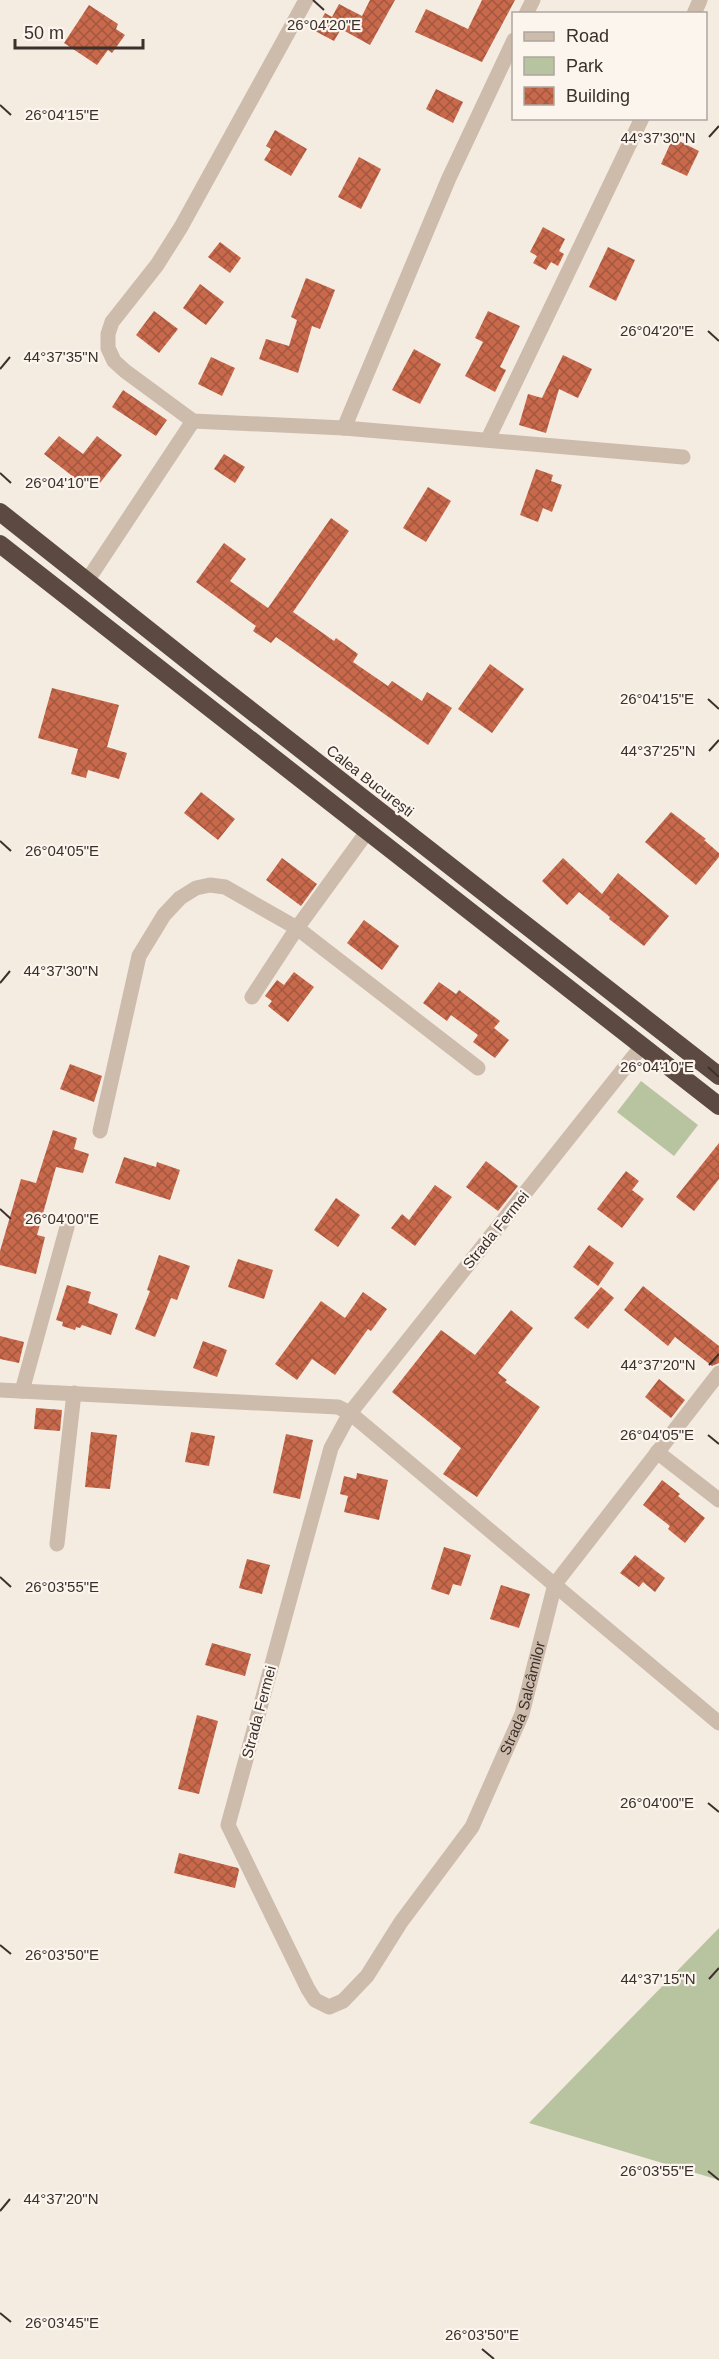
<svg xmlns="http://www.w3.org/2000/svg" width="719" height="2359" font-family="Arial,sans-serif">
<defs>
<pattern id="building-cross-hatch" width="8" height="8" patternUnits="userSpaceOnUse" patternTransform="scale(1.5)"><rect width="8" height="8" fill="#c8694b"/><path d="M0 0l8 8M0 8l8-8" fill="none" stroke="#a4573f"/></pattern>
</defs>
<rect width="100%" height="100%" fill="#f4ebe1"/>
<g fill="#b8c4a0">
<polygon points="641,1081 698,1125 674,1156 617,1112"/>
<polygon points="719,1928 719,2180 529,2123"/>
</g>
<g fill="url(#building-cross-hatch)">
<polygon points="370,0 395,0 370,45 341,29 334,41 315,31 325,13 332,17 339,4 362,16"/>
<polygon points="482,0 515,0 482,62 415,32 426,9 468,29"/>
<polygon points="89,5 118,24 116,29 125,35 112,53 108,50 97,65 64,43"/>
<polygon points="436,89 463,102 453,123 426,109"/>
<polygon points="275,130 307,149 291,176 264,160 271,149 266,146"/>
<polygon points="673,138 699,151 687,176 661,164"/>
<polygon points="359,157 381,169 361,209 338,197"/>
<polygon points="543,227 565,239 559,251 564,254 558,266 551,262 546,270 533,263 537,256 530,252"/>
<polygon points="220,242 241,258 230,273 208,257"/>
<polygon points="608,247 635,260 616,301 589,287"/>
<polygon points="306,278 335,290 320,329 312,326 298,373 259,359 266,339 289,346 297,320 291,317"/>
<polygon points="200,284 224,302 206,325 183,308"/>
<polygon points="154,311 178,329 159,353 136,335"/>
<polygon points="488,311 520,326 500,367 506,370 495,392 465,376 483,342 475,338"/>
<polygon points="414,349 441,364 420,404 392,390"/>
<polygon points="563,355 592,369 578,398 559,389 546,433 519,425 528,394 542,398"/>
<polygon points="211,357 235,368 222,396 198,384"/>
<polygon points="123,390 167,420 156,436 112,407"/>
<polygon points="59,436 83,454 97,436 122,455 96,488 83,478 80,482 44,454"/>
<polygon points="224,454 245,467 235,483 214,469"/>
<polygon points="536,469 553,475 551,481 562,485 552,512 543,508 538,522 520,515"/>
<polygon points="428,487 451,501 426,542 403,528"/>
<polygon points="331,518 349,531 293,612 334,641 336,638 358,654 353,662 388,686 392,681 422,701 427,692 452,708 428,745 276,637 271,643 253,631 256,626 196,582 224,543 246,559 230,581 268,608"/>
<polygon points="490,664 524,689 492,733 458,709"/>
<polygon points="52,688 119,705 107,747 127,753 119,779 88,770 86,778 71,774 78,749 38,738"/>
<polygon points="201,792 235,819 218,840 184,813"/>
<polygon points="671,812 706,839 704,840 719,853 719,857 696,885 645,842"/>
<polygon points="282,858 317,884 301,906 266,880"/>
<polygon points="563,858 602,894 618,873 669,916 644,946 609,919 610,917 579,892 567,905 542,881"/>
<polygon points="364,920 399,946 382,970 347,943"/>
<polygon points="294,972 314,987 288,1022 268,1006 272,1001 265,996 277,980 284,985"/>
<polygon points="439,982 456,994 459,990 500,1021 494,1028 509,1040 495,1058 473,1042 478,1035 451,1015 447,1021 423,1003"/>
<polygon points="70,1064 102,1076 94,1102 60,1089"/>
<polygon points="53,1130 77,1138 74,1149 89,1154 83,1173 56,1167 37,1235 45,1237 36,1274 0,1265 0,1251 21,1179 36,1183"/>
<polygon points="719,1143 719,1179 694,1211 676,1197"/>
<polygon points="124,1157 156,1167 157,1162 180,1170 170,1200 115,1183"/>
<polygon points="486,1161 518,1186 498,1211 466,1187"/>
<polygon points="626,1171 639,1181 632,1190 644,1199 622,1228 597,1209"/>
<polygon points="435,1185 452,1197 415,1246 391,1228 402,1214 409,1220"/>
<polygon points="336,1198 360,1215 338,1247 314,1230"/>
<polygon points="589,1245 614,1263 598,1286 573,1267"/>
<polygon points="159,1255 190,1266 177,1300 171,1298 155,1337 135,1329 150,1291 147,1290"/>
<polygon points="238,1259 273,1270 264,1299 228,1287"/>
<polygon points="67,1285 91,1292 88,1303 118,1314 111,1335 82,1325 80,1328 76,1327 75,1330 62,1326 63,1322 56,1320"/>
<polygon points="643,1286 719,1346 719,1363 712,1366 675,1337 668,1346 624,1310"/>
<polygon points="601,1287 614,1298 588,1329 574,1318"/>
<polygon points="363,1292 387,1309 371,1331 368,1329 335,1375 312,1359 297,1380 275,1364 321,1301 345,1318"/>
<polygon points="511,1310 533,1328 498,1373 507,1380 505,1382 540,1407 477,1497 443,1474 461,1448 392,1392 441,1330 475,1355"/>
<polygon points="0,1336 24,1342 19,1363 0,1359"/>
<polygon points="203,1341 227,1350 217,1377 193,1368"/>
<polygon points="659,1379 685,1400 671,1418 645,1397"/>
<polygon points="36,1408 62,1410 60,1431 34,1429"/>
<polygon points="91,1432 117,1435 110,1489 85,1487"/>
<polygon points="191,1432 215,1436 209,1466 185,1462"/>
<polygon points="286,1434 313,1440 300,1499 273,1493"/>
<polygon points="357,1473 388,1480 379,1520 344,1512 348,1496 340,1494 344,1476 356,1479"/>
<polygon points="662,1480 680,1494 678,1496 705,1518 685,1543 668,1529 670,1526 643,1505"/>
<polygon points="444,1547 471,1555 461,1586 453,1584 449,1595 431,1589"/>
<polygon points="635,1555 665,1578 655,1592 643,1582 639,1587 620,1573"/>
<polygon points="247,1559 270,1565 262,1594 239,1588"/>
<polygon points="501,1585 530,1594 519,1628 490,1619"/>
<polygon points="212,1643 251,1654 245,1676 205,1665"/>
<polygon points="197,1715 218,1721 199,1794 178,1789"/>
<polygon points="179,1853 238,1868 239,1870 235,1888 174,1873"/>
</g>
<g fill="none" stroke-linecap="round" stroke-linejoin="round">
<g stroke="#cdbbac" stroke-width="15">
<polyline points="306,0 181,227 157,265 112,322 108,334 108,348 114,361 125,371 193,421 344,428 683,457"/>
<polyline points="526,14 533,0"/>
<polyline points="694,14 700,0"/>
<polyline points="344,428 449,178 514,40"/>
<polyline points="488,439 642,118"/>
<polyline points="87,581 193,421"/>
<polyline points="252,997 297,928 367,832"/>
<path id="s1" d="M642 1046 350 1413 331 1448 228 1825 308 1989 315 2000 329 2007 343 2001 367 1976 401 1922 472 1827 522 1714 555 1584 719 1373"/>
<polyline points="100,1131 139,956 164,915 180,898 196,888 210,885 225,887 297,928 478,1068"/>
<polyline points="0,1390 338,1407 350,1413 719,1723"/>
<polyline points="22,1391 67,1227"/>
<polyline points="657,1452 719,1500"/>
<polyline points="57,1544 74,1393"/>
</g>
<g stroke="#5c4a42" stroke-width="18">
<polyline points="0,512 208,677 719,1076"/>
<polyline points="0,544 719,1106"/>
</g>
</g>
<path fill="none" stroke="#3b302b" stroke-width="2" d="M313 0 324 10M0 105 11 115M709 137 719 126M708 331 719 341M0 369 10 357M0 473 11 483M708 699 719 709M709 751 719 740M0 841 11 851M0 983 10 971M708 1067 719 1077M0 1209 11 1219M709 1365 719 1354M708 1435 719 1444M0 1577 11 1587M708 1803 719 1812M0 1945 11 1954M709 1979 719 1968M708 2171 719 2180M0 2211 10 2199M0 2313 11 2322M482 2349 494 2359"/>
<g text-anchor="middle" stroke-width="4.5" stroke-linejoin="round" paint-order="stroke">
<g font-size="15" fill="#3b302b" stroke="#fbf5ee">
<text transform="translate(370 781) rotate(38)" y="5">Calea București</text>
<text transform="translate(496 1230) rotate(-51)" y="5">Strada Fermei</text>
<text dy="5" stroke="none"><textPath href="#s1" startOffset="1482">Strada Salcâmilor</textPath></text>
<text transform="translate(259 1712) rotate(-75)" y="5">Strada Fermei</text>
</g>
</g>
<g font-size="15" text-anchor="middle" fill="#3b302b" stroke="#fbf5ee" stroke-width="4.5" stroke-linejoin="round" paint-order="stroke">
<text x="324" y="30">26°04'20"E</text>
<text x="62" y="120">26°04'15"E</text>
<text x="658" y="143">44°37'30"N</text>
<text x="657" y="336">26°04'20"E</text>
<text x="61" y="362">44°37'35"N</text>
<text x="62" y="488">26°04'10"E</text>
<text x="657" y="704">26°04'15"E</text>
<text x="658" y="756">44°37'25"N</text>
<text x="62" y="856">26°04'05"E</text>
<text x="61" y="976">44°37'30"N</text>
<text x="657" y="1072">26°04'10"E</text>
<text x="62" y="1224">26°04'00"E</text>
<text x="658" y="1370">44°37'20"N</text>
<text x="657" y="1440">26°04'05"E</text>
<text x="62" y="1592">26°03'55"E</text>
<text x="657" y="1808">26°04'00"E</text>
<text x="62" y="1960">26°03'50"E</text>
<text x="658" y="1984">44°37'15"N</text>
<text x="657" y="2176">26°03'55"E</text>
<text x="61" y="2204">44°37'20"N</text>
<text x="62" y="2328">26°03'45"E</text>
<text x="482" y="2340">26°03'50"E</text>
</g>
<rect x="512" y="12" width="195" height="108" fill="#fbf5ee" stroke="#aea6a0" stroke-width="1.5"/>
<rect x="524" y="32" width="30" height="9" fill="#cdbbac" stroke="#aea6a0" stroke-width="1.5"/>
<text x="566" y="42" font-size="18" fill="#3b302b">Road</text>
<rect x="524" y="57" width="30" height="18" fill="#b8c4a0" stroke="#aea6a0" stroke-width="1.5"/>
<text x="566" y="72" font-size="18" fill="#3b302b">Park</text>
<rect x="524" y="87" width="30" height="18" fill="url(#building-cross-hatch)" stroke="#aea6a0" stroke-width="1.5"/>
<text x="566" y="102" font-size="18" fill="#3b302b">Building</text>
<path d="M15 39v9h128v-9" fill="none" stroke="#3b302b" stroke-width="3"/>
<text x="24" y="39" font-size="18" fill="#3b302b" stroke="#fbf5ee" stroke-width="4.5" paint-order="stroke">50 m</text>
</svg>
